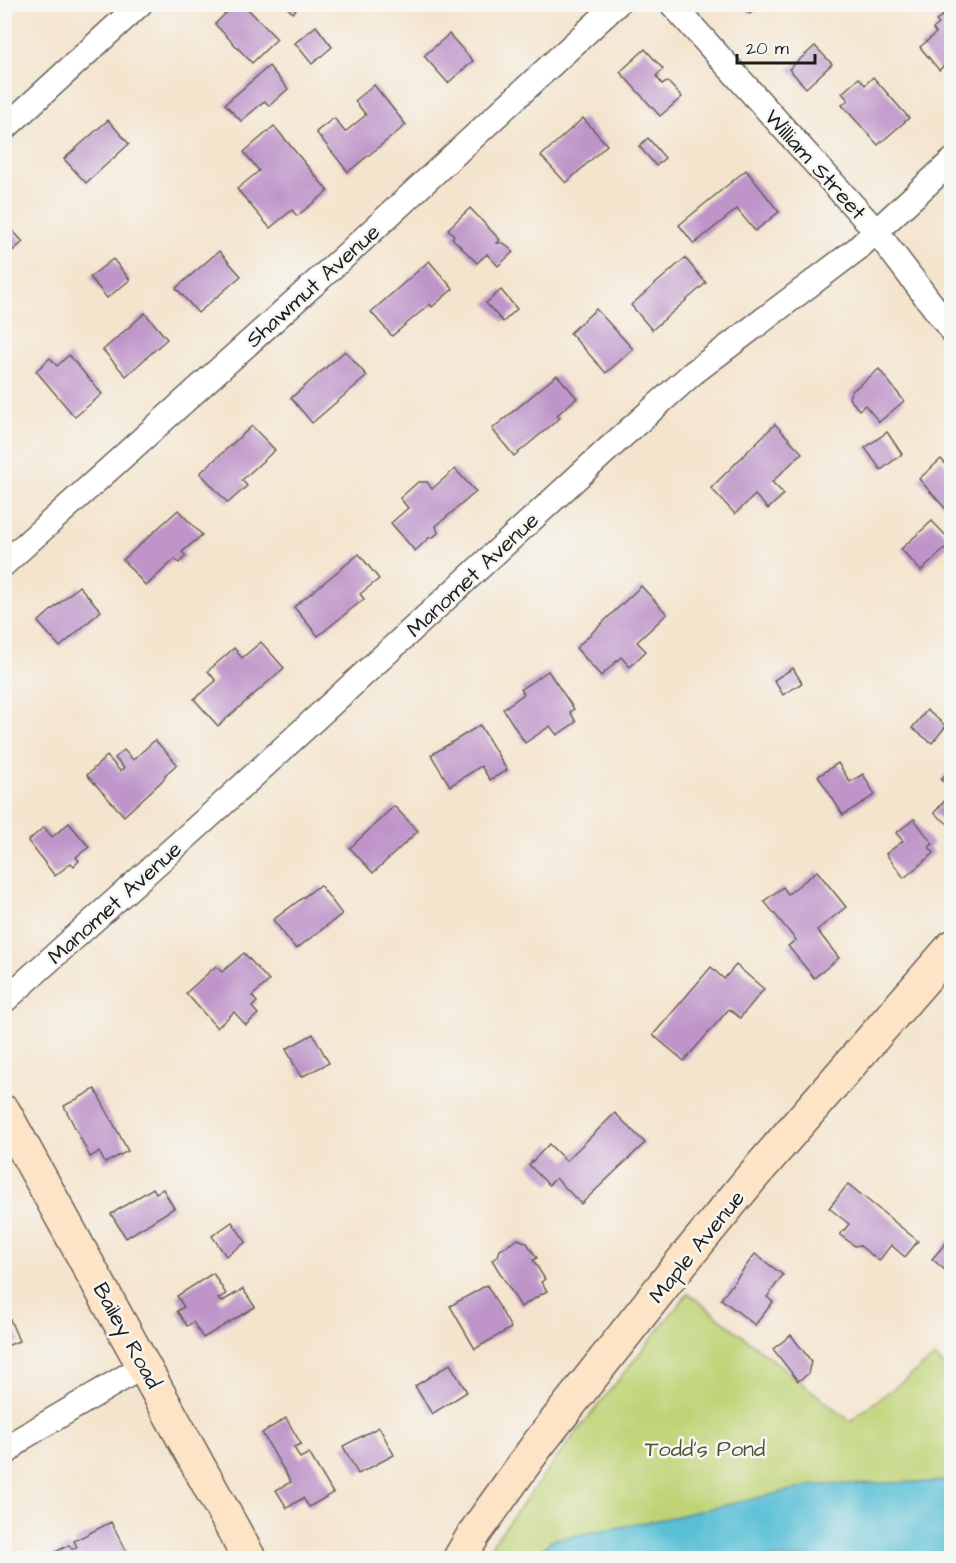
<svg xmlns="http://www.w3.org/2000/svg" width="956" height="1563" font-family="'Architects Daughter',sans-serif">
<rect width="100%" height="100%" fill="#f6f6f2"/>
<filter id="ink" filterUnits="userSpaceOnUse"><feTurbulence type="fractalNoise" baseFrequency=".0167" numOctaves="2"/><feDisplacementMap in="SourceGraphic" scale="12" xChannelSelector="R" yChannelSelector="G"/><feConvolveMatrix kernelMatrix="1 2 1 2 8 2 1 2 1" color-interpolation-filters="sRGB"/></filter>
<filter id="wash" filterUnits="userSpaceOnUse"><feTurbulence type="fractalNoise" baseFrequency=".008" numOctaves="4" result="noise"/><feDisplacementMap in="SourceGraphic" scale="24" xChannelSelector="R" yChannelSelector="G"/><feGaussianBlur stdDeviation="1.35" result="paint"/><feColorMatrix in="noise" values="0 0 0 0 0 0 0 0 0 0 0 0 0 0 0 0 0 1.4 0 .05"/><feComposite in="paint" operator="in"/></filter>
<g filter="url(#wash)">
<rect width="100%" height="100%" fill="#f4e4cd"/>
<polygon fill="#bfd376" stroke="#6e7849" stroke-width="1.5" points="688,1293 850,1421 935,1357 951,1373 951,1558 486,1558 493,1543 572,1438"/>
<polygon fill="#59bfd6" stroke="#3a6e79" stroke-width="1.5" points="951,1481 951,1558 534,1558 551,1540 668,1518 814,1485"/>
<g id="blocks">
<g fill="#be94c9">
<polygon points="235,4 243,4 277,39 252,63 215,24"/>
<polygon points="283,4 301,4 293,13"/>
<polygon points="740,4 760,4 750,14"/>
<polygon points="944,14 952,24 952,59 939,70 920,47 936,33 933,29 939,24 936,21"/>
<polygon points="316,26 332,47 312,64 295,43"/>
<polygon points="449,34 473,61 448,83 424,56"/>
<polygon points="815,46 832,64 806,88 789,69"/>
<polygon points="645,49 663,69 656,76 662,84 668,82 682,97 660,116 620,72"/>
<polygon points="269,66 288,89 269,106 265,101 241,121 225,104"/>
<polygon points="873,77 909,118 878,145 842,105 848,100 842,93 859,78 865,85"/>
<polygon points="374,85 406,125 348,172 316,132 334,118 345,132 366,115 355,101"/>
<polygon points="583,118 607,145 566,183 541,156"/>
<polygon points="108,120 129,144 86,183 64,159"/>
<polygon points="274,126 328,191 297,216 292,210 270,228 237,189 259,171 244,152"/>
<polygon points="648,138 665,158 656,166 639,146"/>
<polygon points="746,170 779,212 755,231 737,209 694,244 679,225"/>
<polygon points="470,208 500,240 497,243 504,243 513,252 498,266 487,254 477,263 452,238 454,235 448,229"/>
<polygon points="4,221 23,242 4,258"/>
<polygon points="219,251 241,276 198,313 176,288"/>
<polygon points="685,258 706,283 652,330 631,305"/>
<polygon points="113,259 130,280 107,298 90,277"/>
<polygon points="429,261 453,289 432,307 430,304 392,336 371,312"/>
<polygon points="501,290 517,309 503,322 486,303"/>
<polygon points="596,309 633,349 606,373 570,333"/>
<polygon points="145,313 167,339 126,376 103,350"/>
<polygon points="345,351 367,376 312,423 291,398"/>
<polygon points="69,355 102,394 75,417 36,371 50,358 57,366"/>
<polygon points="879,369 904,401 879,422 865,405 859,410 849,398 851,392"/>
<polygon points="557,375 577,398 557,415 560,418 514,456 492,429"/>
<polygon points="775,424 802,453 772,482 784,494 768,509 755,495 735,514 711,488"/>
<polygon points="252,426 275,450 242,480 247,486 228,503 200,473"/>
<polygon points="887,432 902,454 881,470 865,448"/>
<polygon points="941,459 952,471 952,505 945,508 919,479"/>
<polygon points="455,469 476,492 436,526 438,533 432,538 430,537 415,551 391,523 408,508 400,498 418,482 427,482 432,489"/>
<polygon points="178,510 202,535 182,552 186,556 179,563 175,559 146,586 123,560"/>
<polygon points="932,521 952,542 921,571 901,549"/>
<polygon points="359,554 379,579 360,594 364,599 318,636 294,607"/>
<polygon points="79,586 101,611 60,647 38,622"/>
<polygon points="641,586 667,614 637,642 646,651 630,667 621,657 601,676 576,648"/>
<polygon points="261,642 284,668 218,726 194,699 216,681 208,671 234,648 242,658"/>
<polygon points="793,668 802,683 783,695 774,680"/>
<polygon points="548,671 574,709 570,712 576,722 557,735 550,726 525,743 503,709 524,694 521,689"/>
<polygon points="927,710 946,726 932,743 912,728"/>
<polygon points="480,725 507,770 490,780 481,766 450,786 431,755"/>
<polygon points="155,740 177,764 165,775 164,779 124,816 87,775 107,756 120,771 124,768 115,758 124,750 133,760"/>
<polygon points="838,763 850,782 863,774 875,795 843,815 818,776"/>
<polygon points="950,769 952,770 952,789 941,780"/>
<polygon points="952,792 952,827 934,813"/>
<polygon points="394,806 418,831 373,873 350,848"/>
<polygon points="914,819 933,844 929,847 934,853 904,878 886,854 903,841 896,833"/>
<polygon points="69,823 89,847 76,857 79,861 74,866 71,863 55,876 28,841 44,827 52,837"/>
<polygon points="817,871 846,907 817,930 839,958 814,978 788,946 796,940 764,901 783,887 788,894"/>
<polygon points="320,885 342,914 296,949 273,920"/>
<polygon points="244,953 269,981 252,996 257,1002 252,1007 258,1014 246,1025 234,1012 217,1028 186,993 216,966 222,972"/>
<polygon points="736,965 764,989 740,1018 729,1009 684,1061 653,1035 711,967 724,979"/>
<polygon points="313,1034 329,1063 301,1077 286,1049"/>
<polygon points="95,1089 128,1151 105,1163 99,1152 90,1157 64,1106"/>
<polygon points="615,1113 645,1143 581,1204 556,1178 549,1185 529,1165 549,1144 566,1161"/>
<polygon points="848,1184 918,1241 905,1257 891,1245 879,1261 859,1245 855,1246 840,1235 849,1224 829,1208"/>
<polygon points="153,1188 156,1193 163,1189 174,1208 126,1238 111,1214"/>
<polygon points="232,1222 246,1242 226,1256 212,1236"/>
<polygon points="952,1236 952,1276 932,1259"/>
<polygon points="518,1239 527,1243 537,1258 533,1260 545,1279 541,1282 547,1291 521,1307 492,1260 498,1256 500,1250"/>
<polygon points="755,1254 783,1275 767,1297 773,1302 755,1325 721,1299"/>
<polygon points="213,1273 226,1294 218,1299 221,1302 243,1289 255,1307 203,1338 193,1322 187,1326 177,1311 184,1307 177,1296"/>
<polygon points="487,1285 511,1328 475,1349 450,1306"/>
<polygon points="4,1305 19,1341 4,1347"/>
<polygon points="791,1335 811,1361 808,1374 798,1381 773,1349"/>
<polygon points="450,1364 467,1392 432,1414 415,1386"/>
<polygon points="286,1418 301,1444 294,1447 300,1458 309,1453 333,1493 309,1507 303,1498 287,1508 276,1490 291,1482 262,1433"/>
<polygon points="379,1427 394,1455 358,1474 343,1446"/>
<polygon points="111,1522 127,1552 114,1558 83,1558 81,1554 75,1558 50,1558 48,1556 69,1545 72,1549 77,1547 74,1541"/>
</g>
</g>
</g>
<g filter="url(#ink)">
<use href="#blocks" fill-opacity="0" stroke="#68625a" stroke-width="1.5"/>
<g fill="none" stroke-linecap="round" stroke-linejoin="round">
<defs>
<g id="street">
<polyline points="672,4 876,231 952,331"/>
<polyline points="4,129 140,4"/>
<polyline points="4,564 346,255 617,4"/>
<polyline points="4,1001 214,812 607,450 693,373 857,249 952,161"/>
<polyline points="4,1455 22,1438 145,1365"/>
</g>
<g id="secondary">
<polyline points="4,1112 249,1558"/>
<polyline points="460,1558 474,1534 539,1443 677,1268 752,1177 952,947"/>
</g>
</defs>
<use href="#street" stroke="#68625a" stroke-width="27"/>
<use href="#secondary" stroke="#68625a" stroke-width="36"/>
<use href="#street" stroke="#fff" stroke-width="24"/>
<use href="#secondary" stroke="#fee4c6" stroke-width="33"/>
</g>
</g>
<g text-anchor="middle" stroke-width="5" stroke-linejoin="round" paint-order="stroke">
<g font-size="22" fill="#1c1c1c" stroke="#f6f6f2">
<text transform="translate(816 164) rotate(48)" y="8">William Street</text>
<text transform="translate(312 285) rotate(-42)" y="8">Shawmut Avenue</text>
<text transform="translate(472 574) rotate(-43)" y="8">Manomet Avenue</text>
<text transform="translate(114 902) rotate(-42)" y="8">Manomet Avenue</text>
<text transform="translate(696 1246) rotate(-51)" y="8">Maple Avenue</text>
<text transform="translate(128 1335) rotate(61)" y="8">Bailey Road</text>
</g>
<g font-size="22" fill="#4d5337" stroke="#f6f6f2">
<text x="705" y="1456">Todd's Pond</text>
</g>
</g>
<rect width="956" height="1563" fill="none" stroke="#f6f6f2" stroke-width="24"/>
<path d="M737 54v9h78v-9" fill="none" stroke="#1c1c1c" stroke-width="3"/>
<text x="746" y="54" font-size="18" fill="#1c1c1c" stroke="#f6f6f2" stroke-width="4.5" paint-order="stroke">20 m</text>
</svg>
